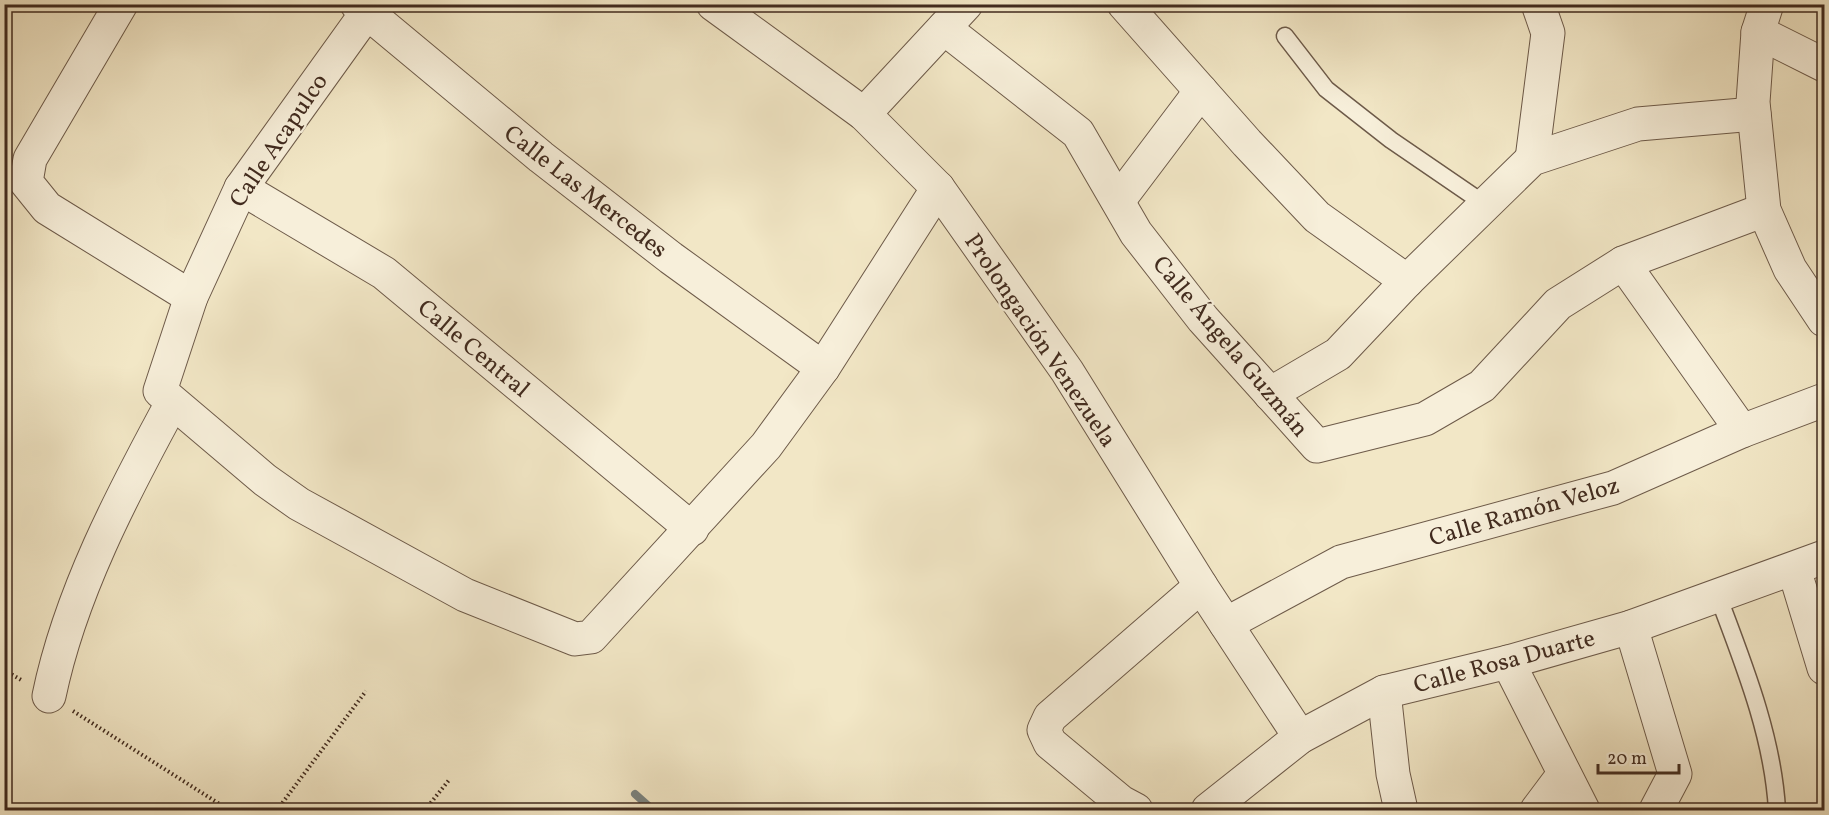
<svg xmlns="http://www.w3.org/2000/svg" width="1829" height="815" font-family="Vollkorn,serif">
<rect width="100%" height="100%" fill="#f2e7c6"/>
<filter id="stains"><feTurbulence type="fractalNoise" baseFrequency=".00333" numOctaves="4"/><feColorMatrix values="0 0 0 0 .2 0 0 0 0 .09 0 0 0 0 .02 0 0 0 .5 -.17"/></filter>
<radialGradient id="worn" r=".72"><stop offset=".6" stop-color="#630" stop-opacity="0"/><stop offset="1" stop-color="#630" stop-opacity=".3"/></radialGradient>
<g fill="none" stroke-linecap="round" stroke-linejoin="round">
<polyline stroke="#7a8380" stroke-width="8" points="635,794 653,810"/>
<defs>
<g id="service">
<polyline points="1285,36 1326,89 1391,140 1486,205"/>
<path d="M1718 596C1744 665 1773 737 1777 810"/>
</g>
<g id="minor">
<polyline points="121,4 30,159 26,182 47,208 191,297"/>
<polyline points="357,4 541,157 671,258 823,368"/>
<polyline points="373,4 241,188 191,297 160,391 265,480 299,504 465,595 575,639 591,637 766,446 823,368 938,188"/>
<polyline points="713,4 864,114 938,188 1067,371 1201,586 1300,737"/>
<polyline points="1124,4 1247,143 1317,217 1407,281"/>
<polyline points="1767,4 1758,32 1753,102 1764,210 1790,269 1824,320"/>
<polyline points="944,28 1078,133 1136,233 1203,319 1317,446 1425,419 1482,386 1558,304 1623,263 1764,210"/>
<polyline points="1758,32 1824,65"/>
<polyline points="864,114 966,4"/>
<polyline points="1532,159 1548,33 1538,4"/>
<polyline points="241,188 384,273 692,529"/>
<polyline points="1118,201 1201,91"/>
<polyline points="1623,263 1742,431"/>
<polyline points="1270,394 1338,354 1407,281 1532,159 1638,124 1754,114"/>
<polyline points="1794,569 1824,668"/>
<polyline points="1226,624 1341,562 1613,488 1742,431 1824,400"/>
<polyline points="1631,627 1675,774 1656,810"/>
<polyline points="1508,662 1583,810"/>
<polyline points="1384,692 1393,774 1401,810"/>
<path d="M49 696C70 594 122 495 172 403"/>
<polyline points="1136,810 1121,802 1050,743 1044,730 1050,717 1201,586"/>
<polyline points="1208,810 1300,737 1384,692 1508,662 1631,627 1824,557"/>
<polyline points="1537,810 1564,774"/>
</g>
</defs>
<use href="#service" stroke="#6d5a49" stroke-width="19"/>
<use href="#minor" stroke="#6d5a49" stroke-width="35"/>
<g stroke="#412b1f" stroke-width="4" stroke-dasharray="1.5 3" stroke-linecap="butt">
<polyline points="4,670 23,681"/>
<polyline points="73,711 229,810"/>
<polyline points="277,810 366,691"/>
<polyline points="425,810 449,780"/>
</g>
<use href="#service" stroke="#f7efda" stroke-width="16"/>
<use href="#minor" stroke="#f7efda" stroke-width="33"/>
</g>
<g text-anchor="middle" stroke-width="4.5" stroke-linejoin="round" paint-order="stroke">
<g font-size="24" fill="#412b1f" stroke="#f7efda">
<text transform="translate(278 140) rotate(-56)" y="8">Calle Acapulco</text>
<text transform="translate(586 191) rotate(38)" y="8">Calle Las Mercedes</text>
<text transform="translate(1041 340) rotate(56)" y="8">Prolongación Venezuela</text>
<text transform="translate(1231 346) rotate(50)" y="8">Calle Ángela Guzmán</text>
<text transform="translate(474 348) rotate(40)" y="8">Calle Central</text>
<text transform="translate(1524 511) rotate(-16)" y="8">Calle Ramón Veloz</text>
<text transform="translate(1504 661) rotate(-15)" y="8">Calle Rosa Duarte</text>
</g>
</g>
<rect width="1829" height="815" fill="none" stroke="#f2e7c6" stroke-width="24"/>
<rect x="6" y="6" width="1817" height="803" fill="none" stroke="#412b1f" stroke-width="3"/>
<rect x="12" y="12" width="1805" height="791" fill="none" stroke="#412b1f" stroke-width="1.5"/>
<path d="M1598 764v9h81v-9" fill="none" stroke="#412b1f" stroke-width="3"/>
<text x="1607" y="764" font-size="18" fill="#412b1f" stroke="#f7efda" stroke-width="4.5" paint-order="stroke">20 m</text>
<rect width="100%" height="100%" filter="url(#stains)"/>
<rect width="100%" height="100%" fill="url(#worn)"/>
</svg>
